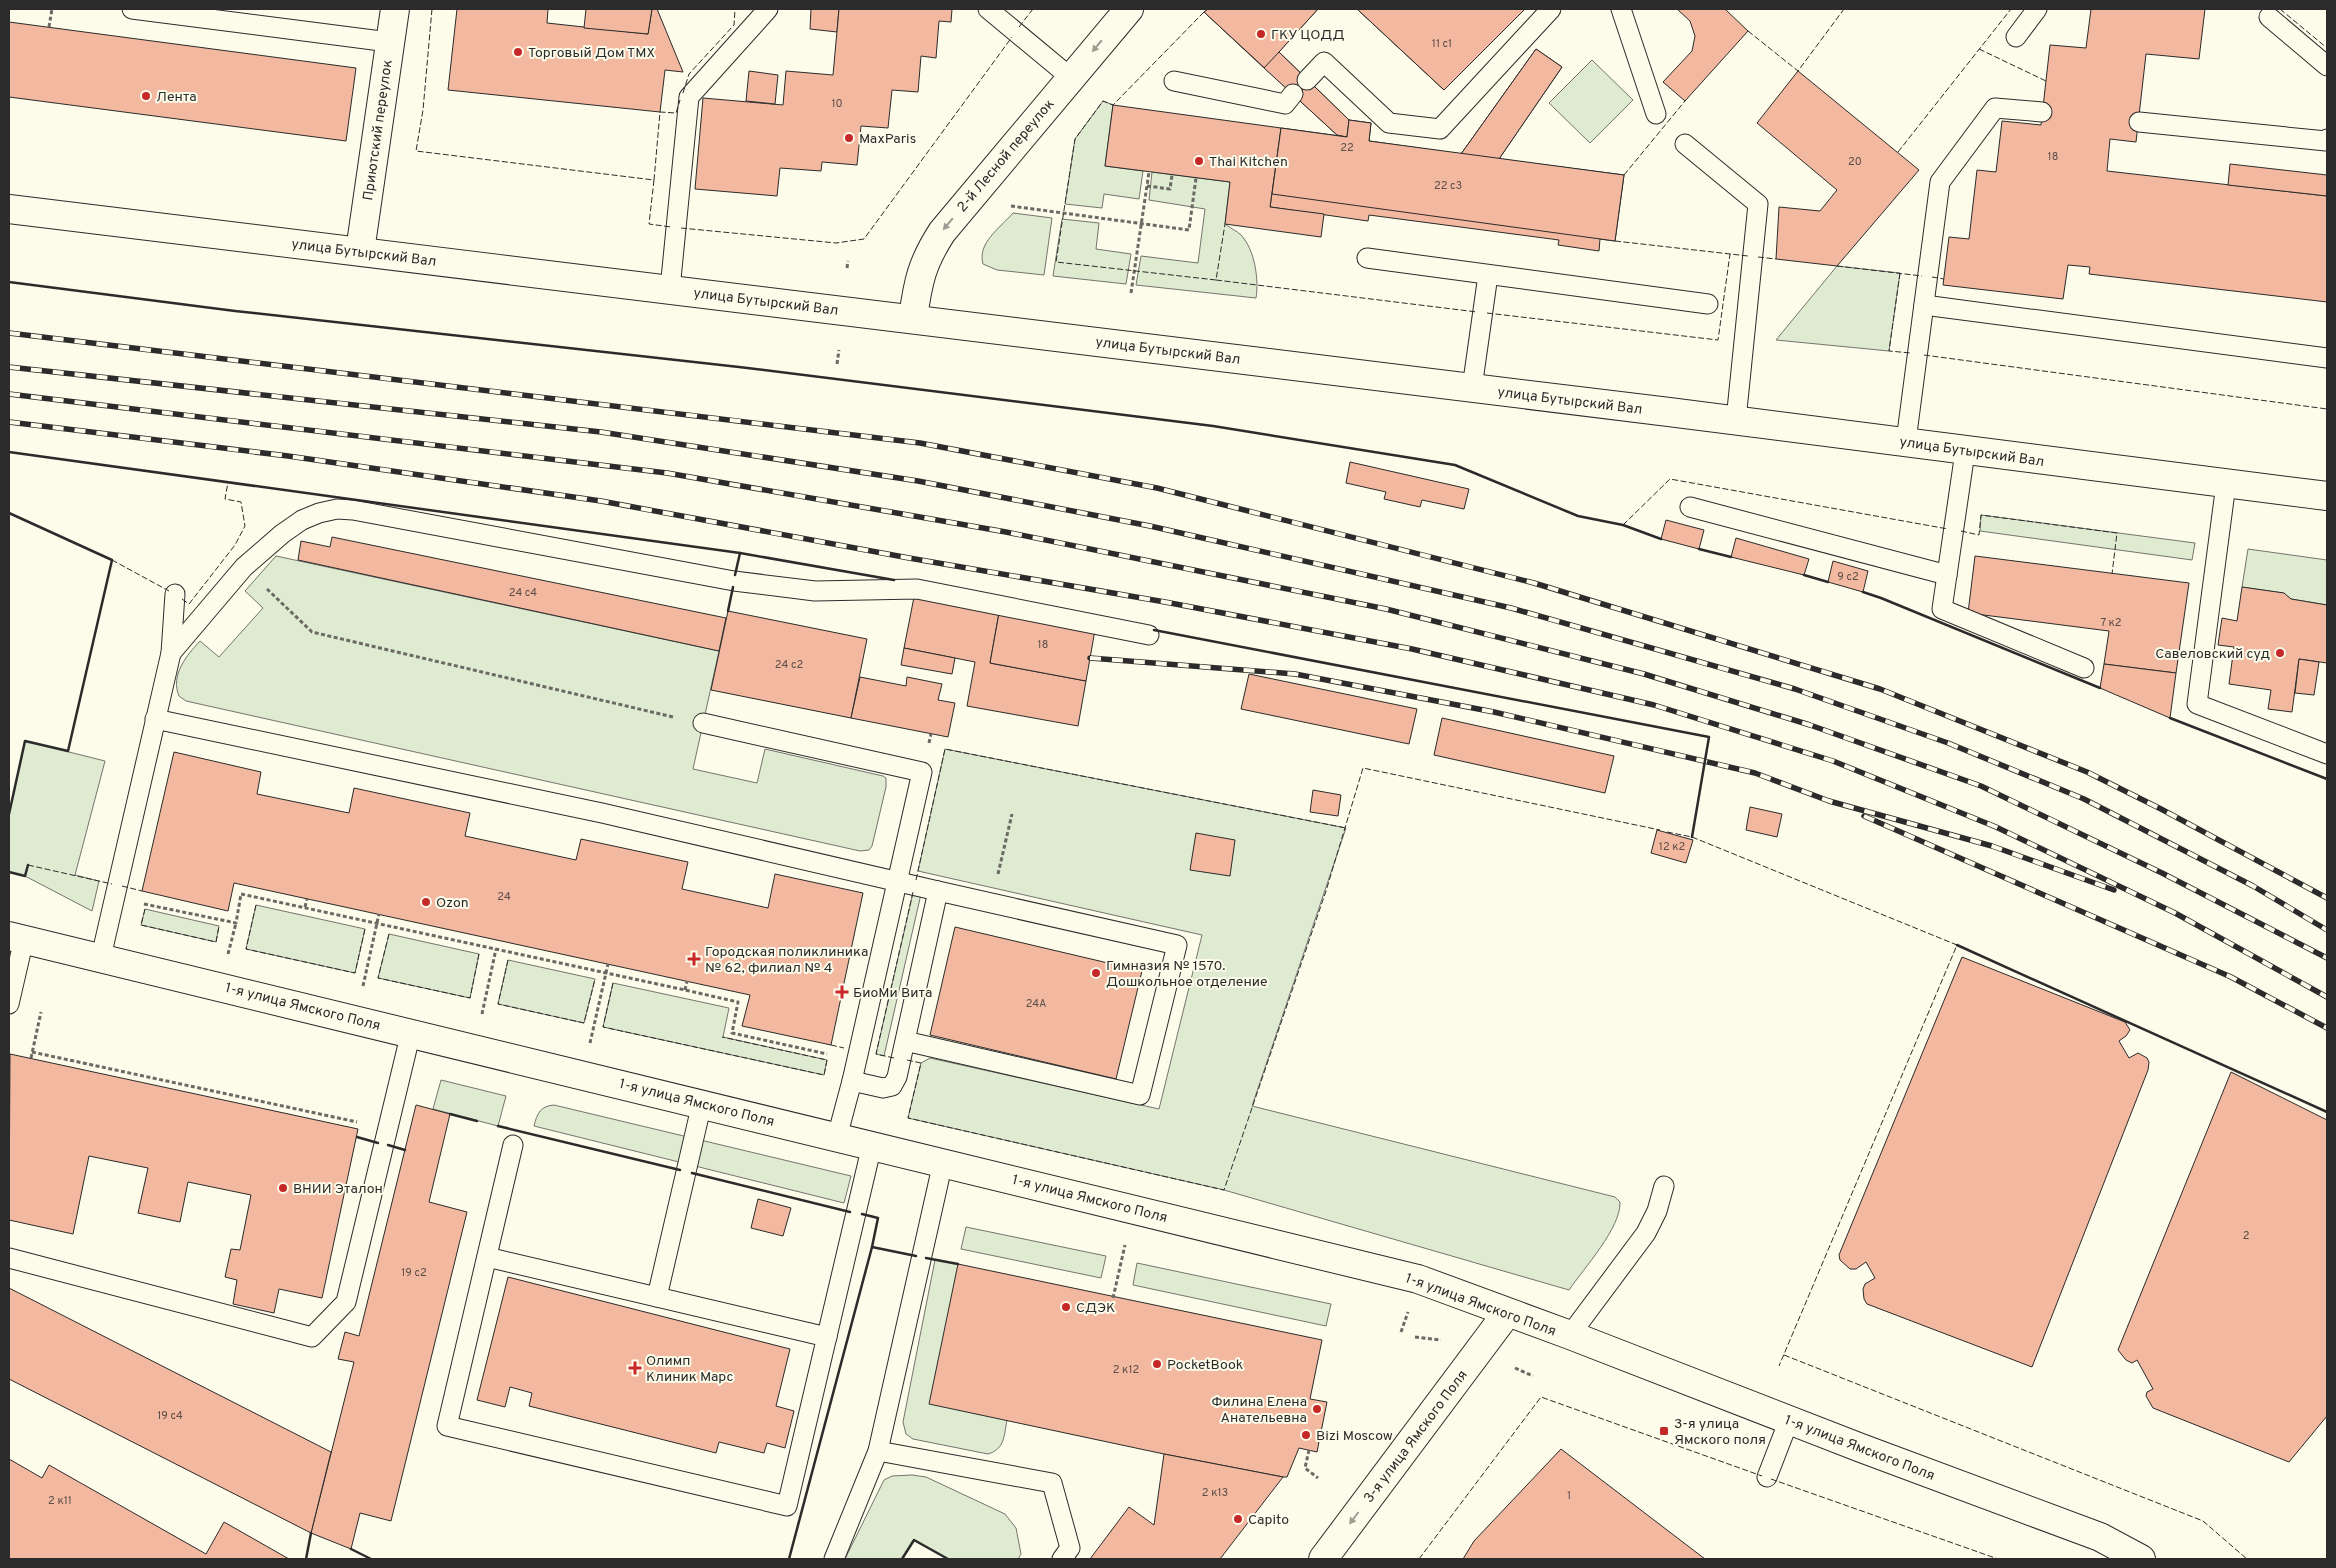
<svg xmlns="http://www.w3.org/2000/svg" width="2336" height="1568" font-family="Overpass,sans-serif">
<rect width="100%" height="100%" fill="#fdfbea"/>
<g fill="#deebd1" stroke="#74746e">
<polygon points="1592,60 1633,100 1590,143 1549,103"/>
<polygon points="1103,101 1113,105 1105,166 1143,171 1139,199 1104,194 1102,208 1065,204 1075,139"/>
<path d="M1152 172 1230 182 1225 224C1230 228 1237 231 1241 235 1255 250 1259 280 1256 298L1136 285 1141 256 1198 263 1205 209 1149 200Z"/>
<path d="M1013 213 1052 218 1044 275 997 270 983 264C977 243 1000 228 1013 213Z"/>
<polygon points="1062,219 1099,223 1096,249 1131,254 1126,284 1053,276"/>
<polygon points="1837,266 1900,273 1889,351 1776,340"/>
<polygon points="1981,515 2195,543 2192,560 1980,531"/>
<polygon points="2248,549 2327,560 2327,605 2291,599 2283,593 2242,587"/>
<path d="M276 556 719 651 693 769 757 783 765 749 883 776 886 778V787L872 846 869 850 860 851 186 701 179 696C170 675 187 655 200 641L219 657 263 608 245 591Z"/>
<polygon points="25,741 105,761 75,875 99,881 92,911 25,876 9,872 9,814"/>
<path d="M945 749 1346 828 1252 1106 1615 1197 1620 1202C1621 1228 1584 1268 1569 1290L1224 1190 908 1118 921 1063 930 1058 1159 1109 1202 935 918 871Z"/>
<polygon points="913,893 921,894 884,1056 876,1054"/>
<polygon points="256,905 365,929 355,973 246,949"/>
<polygon points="145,909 219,926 216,942 141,925"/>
<polygon points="389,934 479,954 470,998 378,978"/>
<polygon points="508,960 595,979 584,1023 498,1004"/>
<polygon points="613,983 729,1008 723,1037 827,1060 824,1075 603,1027"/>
<polygon points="441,1080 506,1096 498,1126 433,1109"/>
<path d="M554 1105 851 1176 844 1203 534 1126C537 1113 541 1106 554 1105Z"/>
<polygon points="966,1227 1106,1256 1101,1278 961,1249"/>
<path d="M935 1260 958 1264 1007 1420C1004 1435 1005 1449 988 1454L913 1439 906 1434 903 1422Z"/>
<polygon points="1137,1263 1331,1304 1326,1326 1133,1285"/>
<polygon points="912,1475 926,1477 1005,1514 1016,1528 1021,1554 1018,1559 948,1559 914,1540 902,1559 845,1559 884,1480 892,1476"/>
</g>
<g fill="#f2b8a0" stroke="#2b2b2b">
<polygon points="457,9 548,9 547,23 648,34 652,9 657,9 683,72 665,70 660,112 448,90"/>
<polygon points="586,9 652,9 648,34 584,28"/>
<polygon points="811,9 839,9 837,32 810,29"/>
<polygon points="839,9 952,9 951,22 939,21 936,58 921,56 918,92 892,90 888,128 861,126 857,165 822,162 821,171 780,168 777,196 695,189 703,98 783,105 786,71 833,75"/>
<polygon points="1208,9 1318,9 1264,68 1204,12"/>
<polygon points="1208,9 1318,9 1279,52 1349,120 1347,137 1337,135 1204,12"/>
<polygon points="1357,9 1525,9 1444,90"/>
<polygon points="1357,9 1525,9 1444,90"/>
<polygon points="1677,9 1725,9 1748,31 1685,101 1663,82 1692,51 1695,36 1690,21"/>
<polygon points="2091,9 2205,9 2199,59 2146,54 2136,142 2110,139 2107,171 2327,196 2327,302 2089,274 2090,267 2068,265 2063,299 1943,285 1949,237 1969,239 1977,170 1996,172 2002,121 2041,125 2050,45 2086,48"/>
<polygon points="9,22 356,68 346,141 9,97"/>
<polygon points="1536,49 1562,67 1499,159 1461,154"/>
<polygon points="1536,49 1562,67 1499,159 1624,175 1615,241 1600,239 1599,251 1558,245 1559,240 1369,215 1368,221 1270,207 1281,128 1347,137 1349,120 1371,123 1369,141 1461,154"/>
<polygon points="1279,52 1349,120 1347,137 1337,135 1264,68"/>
<polygon points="749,71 778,75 775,104 746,101"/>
<polygon points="1798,71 1919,170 1837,266 1776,259 1779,207 1820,211 1837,190 1757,123"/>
<polygon points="1113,105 1281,128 1270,207 1324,214 1321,237 1225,224 1230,182 1105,166"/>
<polygon points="1349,120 1371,123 1369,141 1624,175 1615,241 1272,194 1281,128 1347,137"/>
<polygon points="2230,164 2327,175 2327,196 2228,185"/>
<polygon points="1350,462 1469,489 1464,509 1422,500 1420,507 1384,499 1386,492 1346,483"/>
<polygon points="1666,520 1704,530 1699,549 1661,539"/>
<polygon points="332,537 726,618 719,651 298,560 301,541 330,547"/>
<polygon points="1736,538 1809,559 1804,575 1731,557"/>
<polygon points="1975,556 2189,583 2176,673 2104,664 2109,631 1968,613"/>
<polygon points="1833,561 1868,571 1863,592 1828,582"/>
<polygon points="2242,587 2284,593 2291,599 2327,605 2327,663 2299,659 2292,712 2268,709 2271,690 2229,684 2234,647 2218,645 2222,618 2237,621"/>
<polygon points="914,597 999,613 990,663 1086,681 1078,726 967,706 975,662 904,648"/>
<polygon points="728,611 867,639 851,718 711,690"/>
<polygon points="999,613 1095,630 1086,681 990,663"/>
<polygon points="904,648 955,658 952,674 901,665"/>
<polygon points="2299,659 2319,662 2314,695 2295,693"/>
<polygon points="2104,664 2176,673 2170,718 2100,688"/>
<polygon points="1249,674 1417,709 1409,744 1241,709"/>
<polygon points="860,677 906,686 907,677 942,684 938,700 955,703 948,737 851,718"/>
<polygon points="1442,718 1614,756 1605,793 1434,755"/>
<polygon points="174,752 261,772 257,794 349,813 354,788 470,813 465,836 576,860 581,839 688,862 682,889 768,908 775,874 863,893 831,1045 742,1026 750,995 234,883 228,911 142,891"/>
<polygon points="1313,790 1341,795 1338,816 1310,812"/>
<polygon points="1750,807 1782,814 1777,837 1746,830"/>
<polygon points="1657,830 1693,840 1686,863 1651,853"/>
<polygon points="1196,833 1235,840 1230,876 1190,870"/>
<polygon points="955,927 1142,971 1116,1079 930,1035"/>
<polygon points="1962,957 2125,1022 2130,1030 2126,1036 2119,1041 2129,1058 2138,1053 2147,1058 2149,1062 2148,1070 2032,1367 1867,1304 1864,1299 1863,1289 1865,1284 1875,1278 1866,1262 1856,1269 1850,1269 1840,1260 1839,1255"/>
<polygon points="10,1054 358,1129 322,1298 279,1289 274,1313 233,1304 237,1280 225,1277 231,1249 240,1250 251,1195 188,1182 180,1222 138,1213 148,1168 89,1156 73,1234 9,1220"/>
<polygon points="2231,1072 2327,1120 2327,1416 2289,1462 2153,1408 2146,1396 2147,1392 2153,1389 2137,1360 2132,1363 2126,1360 2118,1350"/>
<polygon points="416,1105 450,1114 429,1202 467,1212 391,1521 360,1513 351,1549 311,1533 354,1362 338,1359 345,1332 359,1336"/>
<polygon points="758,1199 791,1208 783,1236 751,1228"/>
<polygon points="958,1264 1322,1340 1310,1399 1327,1402 1317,1452 1299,1448 1287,1477 1283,1477 1164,1454 929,1404"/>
<polygon points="508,1277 790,1349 776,1406 794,1411 785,1448 767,1443 764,1453 719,1442 716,1453 529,1406 532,1393 510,1387 505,1407 477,1400"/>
<polygon points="9,1288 331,1452 311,1533 9,1379"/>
<polygon points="1561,1449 1705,1559 1463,1559 1474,1541"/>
<polygon points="1164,1454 1283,1477 1220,1559 1090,1559 1129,1507 1154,1525"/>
<polygon points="9,1459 42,1478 49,1465 206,1554 224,1522 289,1559 9,1559"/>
</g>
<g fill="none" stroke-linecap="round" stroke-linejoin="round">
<defs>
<g id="service">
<polyline points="132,9 389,42"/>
<polyline points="988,9 1070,77"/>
<polyline points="1621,9 1656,114"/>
<polyline points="2269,17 2327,66"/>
<polyline points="2016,37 2037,9"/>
<polyline points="1307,80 1324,62 1389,123 1440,129 1551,9"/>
<polyline points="1174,81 1285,104 1293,94"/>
<polyline points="2139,122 2326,141 2327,139"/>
<polyline points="1685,144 1758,204 1736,420"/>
<polyline points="1367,258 1708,304"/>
<polyline points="670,289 689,97 768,9"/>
<polyline points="1924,305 2327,358"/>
<polyline points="1472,388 1488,275"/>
<polyline points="1906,441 1940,182 1995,108 2042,112"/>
<polyline points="1965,452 1942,609 2084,668"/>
<polyline points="2226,484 2197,704 2327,754"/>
<polyline points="1690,507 1947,575"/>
<polyline points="171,653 175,594"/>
<polyline points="155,719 602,813 938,891"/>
<polyline points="703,723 922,772 852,1081 837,1137"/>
<polyline points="101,957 171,653 244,567 282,534 302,520 319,513 337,509 353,510 734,581 815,591 917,589 1149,635"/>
<polyline points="9,1004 24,939"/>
<polyline points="852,1081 883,1088 892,1086 897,1077 938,891 1177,945 1140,1095 905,1041"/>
<polyline points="513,1145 447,1426 787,1506 872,1145"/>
<polyline points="487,1257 827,1337"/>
<polyline points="9,1258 312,1337 346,1302 411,1032"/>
<polyline points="657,1297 702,1103"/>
<polyline points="1570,1335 1646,1233 1657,1211 1664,1186"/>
<polyline points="878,1451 1052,1483 1070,1548 1062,1559"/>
<polyline points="1767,1477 1789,1420"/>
<polyline points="834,1559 878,1451 943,1162"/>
</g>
<g id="minor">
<polyline points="360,251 395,9"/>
<path d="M913 318C918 281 922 263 942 232L1129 9"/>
<polyline points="9,936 1418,1279 1570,1335 1861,1448 2100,1537 2141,1559"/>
<polyline points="1323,1559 1507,1313"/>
</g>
<polyline id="tertiary" points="9,209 1669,412 2327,496"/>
</defs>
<use href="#service" stroke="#2b2b2b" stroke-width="21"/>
<use href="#minor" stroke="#2b2b2b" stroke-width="30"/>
<use href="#tertiary" stroke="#2b2b2b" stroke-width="30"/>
<g stroke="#6a6964" stroke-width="3" stroke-dasharray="4 2.5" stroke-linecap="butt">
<polyline points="49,27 52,9"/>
<polyline points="1147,186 1170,189 1172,175"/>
<polyline points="1011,206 1189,230 1196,178"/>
<polyline points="847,268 848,261"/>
<polyline points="1131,293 1149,172"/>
<polyline points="837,364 839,350"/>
<polyline points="267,589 312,632 673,717"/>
<polyline points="929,743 931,734"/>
<polyline points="998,874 1012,814"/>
<polyline points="144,904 236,923 241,894 685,990 738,1002 732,1033 827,1054"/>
<polyline points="305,907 307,899"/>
<polyline points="228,954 236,923"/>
<polyline points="363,986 379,914"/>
<polyline points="685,990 687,981"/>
<polyline points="482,1014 496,949"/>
<polyline points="590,1043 608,964"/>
<polyline points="32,1052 357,1122"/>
<polyline points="31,1058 41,1012"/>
<polyline points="1113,1298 1125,1245"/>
<polyline points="1401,1332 1408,1312"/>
<polyline points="1415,1337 1441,1340"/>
<polyline points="1515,1368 1533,1376"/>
<polyline points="1309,1450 1305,1468 1318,1478"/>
</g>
<use href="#service" stroke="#fdfbea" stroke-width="19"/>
<use href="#minor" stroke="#fdfbea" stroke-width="28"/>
<use href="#tertiary" stroke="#fdfbea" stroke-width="28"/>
<defs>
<g id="rail">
<polyline points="9,333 920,443 1157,488 1534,583 1880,689 2087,772 2161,809 2327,898"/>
<polyline points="9,367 601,432 918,481 1150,526 1511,608 1795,689 1948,743 2084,799 2253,886 2327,930"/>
<polyline points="9,394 667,473 1006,532 1386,609 1644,674 1810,725 1981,786 2162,873 2327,958"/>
<polyline points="9,422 288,456 601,501 909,558 1165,602 1412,649 1654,705 1833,761 1996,827 2175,913 2327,997"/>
<polyline points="1090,658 1295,674 1494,712 1755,773 1829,801 1992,846 2114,890"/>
<polyline points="1864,816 2231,977 2327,1028"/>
</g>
</defs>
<use href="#rail" stroke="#2b2b2b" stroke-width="5.5"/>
<use href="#rail" stroke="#fdfbea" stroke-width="4" stroke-dasharray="11" stroke-linecap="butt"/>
<g stroke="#2b2b2b" stroke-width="1" stroke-dasharray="6 2.5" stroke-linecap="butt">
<polyline points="432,9 423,110 416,151 654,180 660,112 676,113 680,100"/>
<polyline points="2280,9 2327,48"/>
<polyline points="1204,12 1113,105 1103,101 1075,139 1056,262 1216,280 1225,224"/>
<polyline points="1019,27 1033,9"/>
<polyline points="1748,31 1798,71 1844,9"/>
<polyline points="1979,49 2046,81"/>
<polyline points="683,93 689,74 734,25 735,9"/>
<polyline points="1898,152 2011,9"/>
<polyline points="1624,175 1685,101"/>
<polyline points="654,180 649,224 671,227"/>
<polyline points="681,228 836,243 864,239 1012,37"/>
<polyline points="1615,241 1748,256"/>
<polyline points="1758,257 1776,259"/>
<polyline points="1837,266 1922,276"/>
<polyline points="1900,273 1889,351 1911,353"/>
<polyline points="1932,277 1944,279"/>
<polyline points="1216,280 1477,312"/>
<polyline points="1487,313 1718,340 1730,254"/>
<polyline points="1924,355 2327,409"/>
<polyline points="1623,525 1670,479 1948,529"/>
<polyline points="1961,531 1979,535 1981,515 2117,533 2112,574"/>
<polyline points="112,560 169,591"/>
<polyline points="182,599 189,604 235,545 245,526 241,502 225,499 228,482"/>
<polyline points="1667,832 1692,837 1957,945 1779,1366"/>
<polyline points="28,865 112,884"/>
<polyline points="916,880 945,749 1346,828"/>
<polyline points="122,886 142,891"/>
<polyline points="256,905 246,949 355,973 365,929"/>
<polyline points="145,909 141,925 216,942 219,926"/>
<polyline points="389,934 378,978 470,998 479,954"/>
<polyline points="508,960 498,1004 584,1023 595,979"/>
<polyline points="613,983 603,1027 824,1075 827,1060 722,1037"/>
<polyline points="831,1045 844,1048"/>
<polyline points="894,1058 876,1054 913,892"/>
<polyline points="907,1060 921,1063 908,1118 1224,1190 1326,891 1363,768 1660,830"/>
<polyline points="1784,1355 2203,1521 2247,1559"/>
<polyline points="1771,1479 1998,1559"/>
<polyline points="1419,1559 1541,1397 1762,1476"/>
</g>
<g stroke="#2b2b2b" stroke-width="2.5">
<polyline points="9,282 235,311 739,367 1213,426 1455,465 1578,516 1623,525 1661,539"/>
<polyline points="9,452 740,553 894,580"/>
<polyline points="9,513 112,560 68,751 25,741 9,814"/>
<polyline points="1699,549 1731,557"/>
<polyline points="735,575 740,553"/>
<polyline points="1804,575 1828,582"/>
<polyline points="1863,592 1881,598 2100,688"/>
<polyline points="728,611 733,587"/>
<polyline points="1154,630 1709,737 1692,837"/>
<polyline points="2170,718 2327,779"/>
<polyline points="9,872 25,876 28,865"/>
<polyline points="1957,945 2327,1112"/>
<polyline points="450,1114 477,1121"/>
<polyline points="498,1126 680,1170"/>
<polyline points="357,1137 378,1143"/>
<polyline points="388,1145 405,1150"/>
<polyline points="692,1173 850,1212"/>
<polyline points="872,1247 916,1256"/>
<polyline points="926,1258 958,1264"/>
<polyline points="351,1549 371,1559"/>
<polyline points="306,1559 311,1533"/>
<polyline points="789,1559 872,1247 878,1218 862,1214"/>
<polyline points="902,1559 914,1540 948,1559"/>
</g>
</g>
<defs><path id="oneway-solid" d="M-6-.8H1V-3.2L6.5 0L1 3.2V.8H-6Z" transform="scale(1.25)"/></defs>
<g fill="#9e9d94">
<use href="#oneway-solid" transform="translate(1097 46) rotate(130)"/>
<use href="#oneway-solid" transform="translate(948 224) rotate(130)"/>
<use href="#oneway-solid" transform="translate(1354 1518) rotate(127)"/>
</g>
<g fill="#c62828" stroke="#fdfbea" stroke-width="2">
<circle cx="1261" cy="34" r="5"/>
<circle cx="518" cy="52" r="5"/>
<circle cx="146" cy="96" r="5"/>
<circle cx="849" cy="138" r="5"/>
<circle cx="1199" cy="161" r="5"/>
<circle cx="2280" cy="653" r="5"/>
<circle cx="426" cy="902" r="5"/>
<path d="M691.5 951.5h5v5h5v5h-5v5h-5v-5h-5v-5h5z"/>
<circle cx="1096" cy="973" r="5"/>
<path d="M839.5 984.5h5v5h5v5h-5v5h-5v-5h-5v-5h5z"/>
<circle cx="283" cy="1188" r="5"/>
<circle cx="1066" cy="1307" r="5"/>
<circle cx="1157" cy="1364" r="5"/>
<path d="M632.5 1360.5h5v5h5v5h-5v5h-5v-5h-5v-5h5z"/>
<circle cx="1317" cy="1409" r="5"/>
<rect x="1659" y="1426" width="10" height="10" rx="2.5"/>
<circle cx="1306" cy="1435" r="5"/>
<circle cx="1238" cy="1519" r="5"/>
</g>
<g text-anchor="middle" stroke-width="4" stroke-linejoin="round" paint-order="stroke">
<g font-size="11" fill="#5d4e48">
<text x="1442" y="47">11 с1</text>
<text x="837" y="107">10</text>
<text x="1347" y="151">22</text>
<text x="2053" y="160">18</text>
<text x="1855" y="165">20</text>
<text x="1448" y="189">22 с3</text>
<text x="1848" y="580">9 с2</text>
<text x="523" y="596">24 с4</text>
<text x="2111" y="626">7 к2</text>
<text x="1043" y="648">18</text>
<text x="789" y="668">24 с2</text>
<text x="1672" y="850">12 к2</text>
<text x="504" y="900">24</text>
<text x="1036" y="1007">24А</text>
<text x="2246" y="1239">2</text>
<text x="414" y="1276">19 с2</text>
<text x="1126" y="1373">2 к12</text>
<text x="170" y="1419">19 c4</text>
<text x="1215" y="1496">2 к13</text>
<text x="1569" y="1499">1</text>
<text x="60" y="1504">2 к11</text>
</g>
<g font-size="14" fill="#2b2b2b" stroke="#fdfbea" text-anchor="start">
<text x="1271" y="39">ГКУ ЦОДД</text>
<text x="528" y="57">Торговый Дом ТМХ</text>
<text x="156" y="101">Лента</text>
<text x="859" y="143">MaxParis</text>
<text x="1209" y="166">Thai Kitchen</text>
<text x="2270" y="658" text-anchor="end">Савеловский cуд</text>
<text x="436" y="907">Ozon</text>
<text x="705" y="956">Городская поликлиника<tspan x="705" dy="16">№ 62, филиал № 4</tspan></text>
<text x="1106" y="970">Гимназия № 1570.<tspan x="1106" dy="16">Дошкольное отделение</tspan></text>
<text x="853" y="997">БиоМи Вита</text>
<text x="293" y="1193">ВНИИ Эталон</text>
<text x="1076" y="1312">СДЭК</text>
<text x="646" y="1365">Олимп<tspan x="646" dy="16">Клиник Марс</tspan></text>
<text x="1167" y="1369">PocketBook</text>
<text x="1307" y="1406" text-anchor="end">Филина Елена<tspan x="1307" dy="16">Анательевна</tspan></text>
<text x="1674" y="1428">3-я улица<tspan x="1674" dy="16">Ямского поля</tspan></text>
<text x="1316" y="1440">Bizi Moscow</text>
<text x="1248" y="1524">Capito</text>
</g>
<g font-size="14" fill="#2b2b2b" stroke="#fdfbea">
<text transform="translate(377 130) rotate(-82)" y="5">Приютский переулок</text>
<text transform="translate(1005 155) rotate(-50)" y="5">2-й Лесной переулок</text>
<text transform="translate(364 252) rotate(7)" y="5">улица Бутырский Вал</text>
<text transform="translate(766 301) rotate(7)" y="5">улица Бутырский Вал</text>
<text transform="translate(1168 350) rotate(7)" y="5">улица Бутырский Вал</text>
<text transform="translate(1570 400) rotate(7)" y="5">улица Бутырский Вал</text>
<text transform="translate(1972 451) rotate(8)" y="5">улица Бутырский Вал</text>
<text transform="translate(303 1006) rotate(14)" y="5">1-я улица Ямского Поля</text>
<text transform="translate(697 1102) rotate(14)" y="5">1-я улица Ямского Поля</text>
<text transform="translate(1090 1198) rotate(14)" y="5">1-я улица Ямского Поля</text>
<text transform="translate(1481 1304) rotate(20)" y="5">1-я улица Ямского Поля</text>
<text transform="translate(1415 1436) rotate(-53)" y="5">3-я улица Ямского Поля</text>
<text transform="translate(1860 1447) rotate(21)" y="5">1-я улица Ямского Поля</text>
</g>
</g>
<rect width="2336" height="1568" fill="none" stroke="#2b2b2b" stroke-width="20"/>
</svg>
